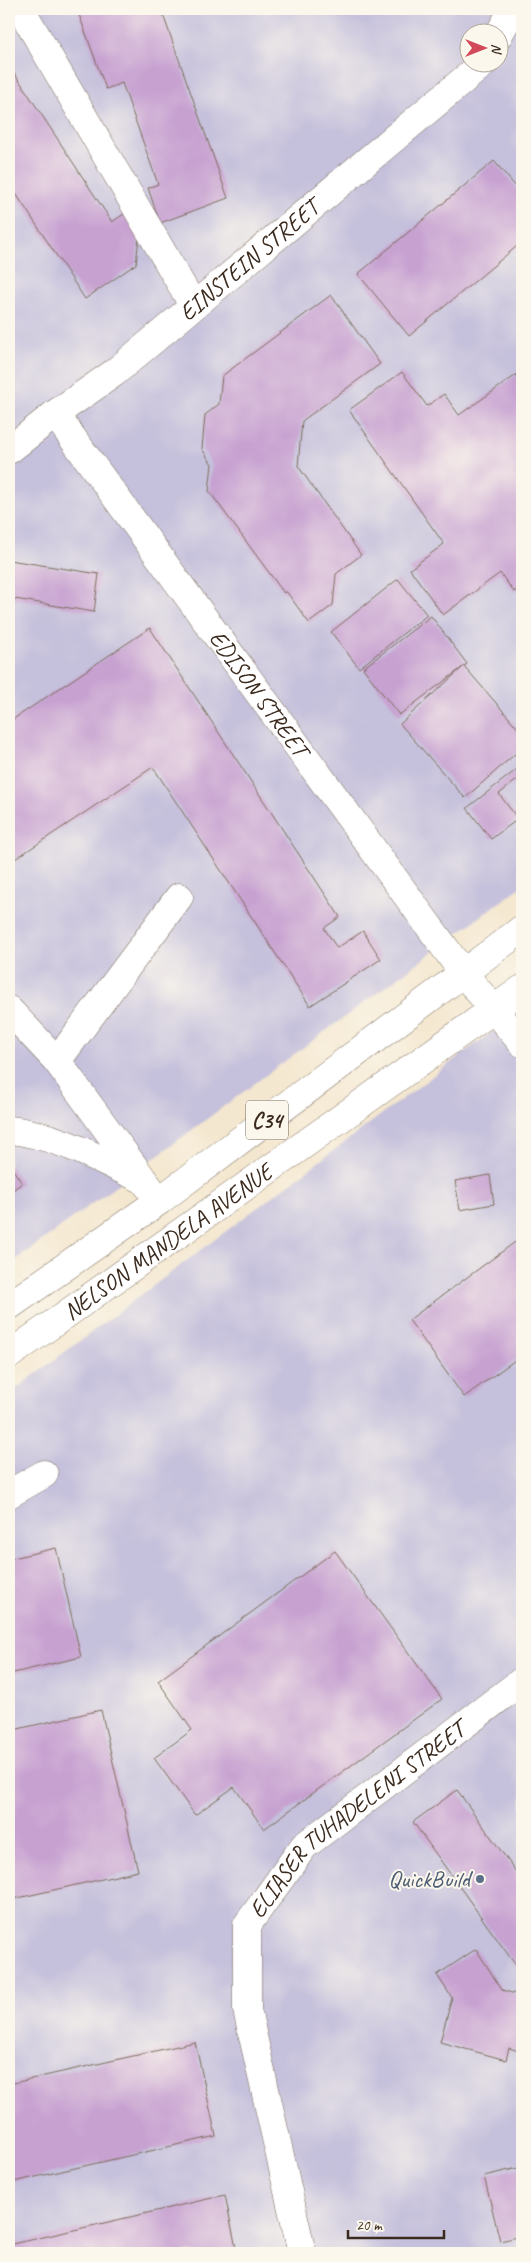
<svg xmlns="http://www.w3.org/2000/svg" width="531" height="2262" font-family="Caveat,sans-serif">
<rect width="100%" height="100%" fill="#fbf7ec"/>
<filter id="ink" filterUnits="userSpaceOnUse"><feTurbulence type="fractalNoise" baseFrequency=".02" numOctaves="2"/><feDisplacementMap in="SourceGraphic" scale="10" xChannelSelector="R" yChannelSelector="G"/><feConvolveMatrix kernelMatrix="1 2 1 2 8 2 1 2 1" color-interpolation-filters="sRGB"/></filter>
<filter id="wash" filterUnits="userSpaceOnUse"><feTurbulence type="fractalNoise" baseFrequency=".0096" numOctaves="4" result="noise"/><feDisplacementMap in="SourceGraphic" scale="20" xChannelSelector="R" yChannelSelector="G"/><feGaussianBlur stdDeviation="1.12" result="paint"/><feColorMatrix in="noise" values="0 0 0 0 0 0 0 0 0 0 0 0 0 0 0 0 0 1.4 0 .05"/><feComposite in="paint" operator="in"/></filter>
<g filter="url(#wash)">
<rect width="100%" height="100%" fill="#f4e7cf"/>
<g fill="#c5c0db" fill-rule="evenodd">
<path d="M9 9H522V886L9 1265ZM468 32H498V62H468Z"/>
<polygon points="522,1009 522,2253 9,2253 9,1394"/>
</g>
<g id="blocks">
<g fill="#c7a2d1">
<polygon points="77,9 161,9 228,198 160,223 148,188 158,184 122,83 106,89"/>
<polygon points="9,65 112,222 124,214 139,237 136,264 85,299 9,183"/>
<polygon points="494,161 522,194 522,242 409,336 358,274"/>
<polygon points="331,295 380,364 302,421 298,466 361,555 336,574 333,605 309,623 286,591 284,593 209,491 212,464 202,449 205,415 219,404 222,376"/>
<polygon points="522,371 522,586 514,592 500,573 443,615 410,569 444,544 349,410 402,372 427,406 444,394 459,415"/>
<polygon points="9,560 99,574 94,612 9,598"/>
<polygon points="398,579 427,615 359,668 331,632"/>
<polygon points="431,616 467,664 399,715 363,668"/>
<polygon points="150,628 340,917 324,928 337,948 363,931 381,959 310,1006 153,767 9,863 9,722"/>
<polygon points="464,666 522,733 522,748 465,798 400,724"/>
<polygon points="520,767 522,776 499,794 518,819 491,839 467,808"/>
<polygon points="9,1164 22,1183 9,1193"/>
<polygon points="490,1175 494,1204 460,1210 455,1181"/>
<polygon points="522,1237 522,1355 464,1397 409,1320"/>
<polygon points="56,1548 81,1657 9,1674 9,1559"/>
<polygon points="335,1551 442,1699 264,1829 234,1787 195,1815 154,1758 192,1730 158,1681"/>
<polygon points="101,1710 138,1871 9,1900 9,1731"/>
<polygon points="457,1790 522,1880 522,1974 413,1822"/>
<polygon points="476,1949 502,1990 522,1996 522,2052 509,2048 506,2060 440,2042 452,1998 437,1975"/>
<polygon points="195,2042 216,2136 9,2183 9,2084"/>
<polygon points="522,2167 522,2236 500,2241 484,2176"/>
<polygon points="225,2195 237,2253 9,2253 9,2245"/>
</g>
</g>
</g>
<g filter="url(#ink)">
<use href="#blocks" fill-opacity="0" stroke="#7c6c5c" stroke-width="1"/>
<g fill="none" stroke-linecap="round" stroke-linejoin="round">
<defs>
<g id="minor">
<polyline points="21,9 193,305"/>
<polyline points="498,36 513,9"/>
<path id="s1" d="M55 414 464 974 522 1043"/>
<path id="s2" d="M9 450 55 414 114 373 485 62"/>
<polyline points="9,1010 57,1061 159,1201"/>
<polyline points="57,1061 179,897"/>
<path d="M9 1130C55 1134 99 1159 140 1178"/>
<polyline points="9,1494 44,1474"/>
<path id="s3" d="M302 2253 247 2010V1925L304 1846 522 1681"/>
</g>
<g id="major">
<polyline points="9,1306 159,1201 522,929"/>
<path id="s4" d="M9 1355 522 989"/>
</g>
</defs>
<use href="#minor" stroke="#7c6c5c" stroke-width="29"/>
<use href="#major" stroke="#7c6c5c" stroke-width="29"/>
<use href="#minor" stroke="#fff" stroke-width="28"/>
<use href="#major" stroke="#fff" stroke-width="28"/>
</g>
</g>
<circle fill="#5c6f8a" stroke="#fbf7ec" stroke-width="2" cx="480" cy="1879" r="5"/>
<g text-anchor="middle" stroke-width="4" stroke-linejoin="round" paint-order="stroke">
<rect fill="#fbf7ec" stroke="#75685c" stroke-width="1" x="246" y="1100.5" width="42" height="39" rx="4"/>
<g font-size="22" font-weight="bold" fill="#3b2a1e">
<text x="267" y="1128">C34</text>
</g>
<g font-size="24" fill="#3b2a1e" stroke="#fbf7ec">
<text dy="8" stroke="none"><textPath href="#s2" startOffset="306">EINSTEIN STREET</textPath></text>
<text dy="8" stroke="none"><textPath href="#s1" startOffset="346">EDISON STREET</textPath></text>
<text dy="8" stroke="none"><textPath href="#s4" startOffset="195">NELSON MANDELA AVENUE</textPath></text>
<text dy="8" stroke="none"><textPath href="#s3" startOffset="488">ELIASER TUHADELENI STREET</textPath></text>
</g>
<g font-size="24" fill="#4e5e75" stroke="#fbf7ec" text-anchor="end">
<text x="470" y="1887">QuickBuild</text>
</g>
</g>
<rect width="531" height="2262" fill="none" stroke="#fbf7ec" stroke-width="30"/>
<g transform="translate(484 48) rotate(90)"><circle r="24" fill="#fbf7ec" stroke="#aea59a"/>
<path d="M0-4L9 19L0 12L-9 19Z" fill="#d1495b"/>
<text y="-8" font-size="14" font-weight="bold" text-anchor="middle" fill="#3b2a1e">N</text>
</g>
<path d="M348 2230v8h96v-8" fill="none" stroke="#3b2a1e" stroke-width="2.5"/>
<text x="356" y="2230" font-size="15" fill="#3b2a1e" stroke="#fbf7ec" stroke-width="4" paint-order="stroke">20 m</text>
</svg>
